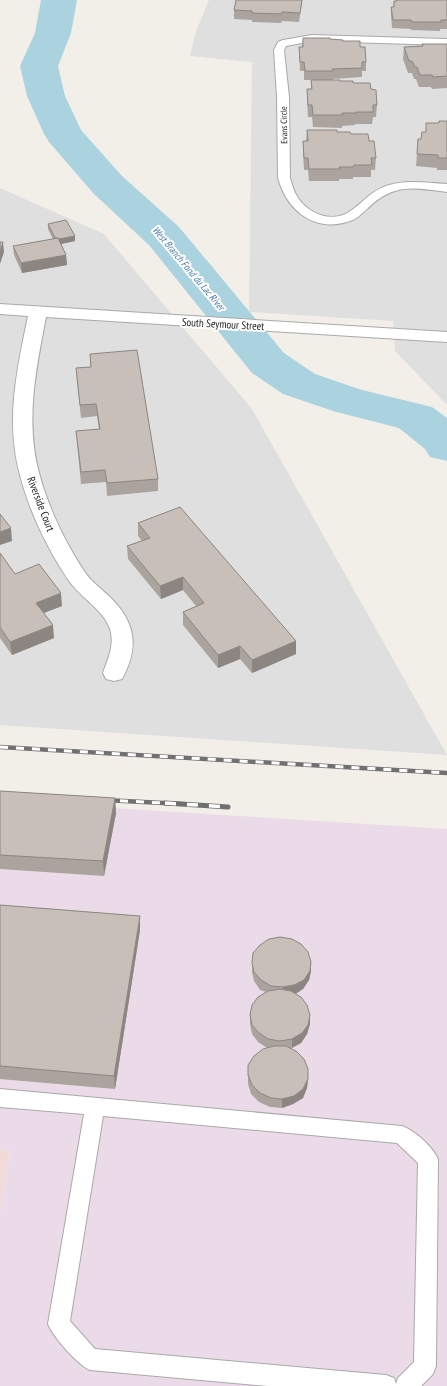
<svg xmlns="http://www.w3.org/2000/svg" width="447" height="1386" font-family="'PT Sans Narrow',sans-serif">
<rect width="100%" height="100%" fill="#f2efe9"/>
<g fill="#e0dfdf">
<polygon points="209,0 447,0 447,405 395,351 393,321 249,312 252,62 190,56 196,31"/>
<polygon points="0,188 104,234 252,409 447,755 0,725"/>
</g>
<polygon fill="#f2dad9" points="0,1150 10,1151 0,1211"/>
<polygon fill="#ebdbe8" points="0,801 447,829 447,1386 0,1386 0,1211 10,1151 0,1150"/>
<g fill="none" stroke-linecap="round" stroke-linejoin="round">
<polygon fill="#aad3df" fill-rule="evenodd" points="41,0 77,0 71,33 58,66 65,96 81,130 122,176 179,227 284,353 315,374 362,390 432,407 447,418 447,461 430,457 425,449 399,428 333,411 283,394 252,373 149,245 94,194 49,142 44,134 27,96 20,66 35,33"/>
<defs>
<g id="service">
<path d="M312 35 447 39V45L312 41 286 46 284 50 289 97 290 178C292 185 294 192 298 198 309 214 331 223 349 212 362 204 369 192 386 186 406 179 427 183 447 184V192C430 190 411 186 395 191 384 194 375 201 367 209 363 212 360 216 355 219 319 235 288 214 278 178L277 97 274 50 278 42 283 40Z"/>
<path d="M0 1089 402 1126C415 1131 432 1146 438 1159L436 1366 433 1374 421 1386H268L90 1370C77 1364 54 1338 48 1324L84 1114 0 1107ZM103 1116 397 1143 418 1163 414 1362 398 1378 396 1384 394 1378 386 1375 95 1349 70 1321Z"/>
</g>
<path id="minor" d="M0 304 447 332V342L46 317C36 369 25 420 39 473 48 507 65 542 84 571 91 582 103 590 112 599 136 624 139 648 122 679L114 681 106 679 103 673C108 658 115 645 110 629 103 609 81 598 69 581 48 550 29 511 20 475 5 421 17 369 28 316L0 314Z"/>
</defs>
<use href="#service" stroke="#a9a9a9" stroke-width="2"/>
<use href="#minor" stroke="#a9a9a9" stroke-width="2"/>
<use href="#service" fill="#fff" fill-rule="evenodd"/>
<use href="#minor" fill="#fff" fill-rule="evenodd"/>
<defs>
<g id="rail-far1">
<polyline points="0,747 447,773"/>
<polyline points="104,800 183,804"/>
</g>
<polyline id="rail" points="165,803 228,807"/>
</defs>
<use href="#rail-far1" stroke="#707070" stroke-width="4.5"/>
<use href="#rail" stroke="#707070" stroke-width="5"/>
<use href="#rail-far1" stroke="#fff" stroke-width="3" stroke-dasharray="8" stroke-linecap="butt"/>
<use href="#rail" stroke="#fff" stroke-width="3.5" stroke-dasharray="11" stroke-linecap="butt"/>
</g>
<g fill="#aba49e">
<polygon points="302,0 301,9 299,22 282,21 281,23 252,22 252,20 234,19 234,10"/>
<polygon points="396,0 447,0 447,29 440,29 440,31 411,30 411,29 392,28 391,16 391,7 393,7 394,1 396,1"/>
<polygon points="303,38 330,39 343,41 360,47 366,62 366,71 362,71 362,77 333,79 333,80 353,83 371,89 377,105 376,117 373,117 372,124 355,124 355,125 342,126 342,128 313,127 312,117 308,117 307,101 307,89 311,89 311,80 304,80 304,71 300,71 299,47 302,47"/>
<polygon points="422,44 447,44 447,88 432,89 431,87 419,87 416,79 414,79 412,73 408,73 403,59 404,47 422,46"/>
<polygon points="447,121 447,170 437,170 437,168 416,166 418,139 421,139 422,132 425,132 439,123"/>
<polygon points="307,130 337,132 351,134 369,141 376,158 375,170 371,170 371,177 353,177 353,179 339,179 339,181 309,181 308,170 304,170 303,153 303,141 306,141"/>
<polygon points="48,224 75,236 75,241 61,244 66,255 67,265 22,273 14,255 13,246 53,239 48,229"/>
<polygon points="90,354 158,479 158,491 107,496 106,482 81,484 76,431 99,430 97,416 81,418 77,381 76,368 91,367"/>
<polygon points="138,523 296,641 296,654 252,673 240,659 218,668 183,625 183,612 196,606 183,590 161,599 128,559 127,546 142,541 138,536"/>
<polygon points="0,553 15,574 62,606 44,613 54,638 12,655 0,638"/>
<polygon points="0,791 115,798 116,813 104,876 0,869"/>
<polygon points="0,905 140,916 140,930 115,1089 0,1079"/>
<polygon points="252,963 311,971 309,980 303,989 295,994 310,1015 310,1024 307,1034 301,1043 291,1048 308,1079 307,1088 303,1098 293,1104 282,1108 270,1107 259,1102 251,1094 248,1084 248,1065 267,1048 258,1042 252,1034 250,1024 250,1015 266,992 260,990 254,981 252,972"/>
</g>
<g fill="#8b8681">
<polygon points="75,236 75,241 56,245 56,239"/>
<polygon points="3,242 4,252 0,264 0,252"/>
<polygon points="66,255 67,265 22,273 21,263"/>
<polygon points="11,528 12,541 0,545 0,532"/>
<polygon points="183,577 183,590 161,599 160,586"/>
<polygon points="61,593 62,606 38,615 36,603"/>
<polygon points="53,625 54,638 12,655 10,642"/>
<polygon points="296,641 296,654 252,673 252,660"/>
<polygon points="240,646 240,659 218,668 218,655"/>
<polygon points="115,798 116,813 104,876 103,861"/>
<polygon points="140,916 140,930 115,1089 114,1076"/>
<polygon points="311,962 311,971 309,980 303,989 294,995 282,997 283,987"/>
<polygon points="310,1015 310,1024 307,1034 301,1043 292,1048 292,1039"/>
<polygon points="308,1079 307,1088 303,1098 293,1104 282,1108 282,1099"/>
</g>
<g fill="#c7bfb8" stroke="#8b8681">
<polygon points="236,0 302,0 300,13 282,12 281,14 252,13 252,11 234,10"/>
<polygon points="397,0 447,0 447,20 441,20 441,22 412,22 411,20 393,20 391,7 394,7 394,1 397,1"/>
<polygon points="303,38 330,38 330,39 343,40 343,41 360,41 360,47 365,47 366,62 362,62 362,68 332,69 333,71 305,71 304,62 300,62 299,47 303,47"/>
<polygon points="422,44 447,44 447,76 433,77 432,75 420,75 417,67 415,67 412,61 409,61 404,47 423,46"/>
<polygon points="311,80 340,80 340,81 353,81 353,83 370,83 371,89 376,90 377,105 373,105 373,112 356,112 356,113 342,113 343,115 313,115 312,105 308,105 307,89 312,89"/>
<polygon points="439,121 447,121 447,158 438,158 438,155 417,154 418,139 421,139 422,132 426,132 426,123 439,123"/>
<polygon points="307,130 337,130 337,132 350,132 351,134 368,134 369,141 374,141 376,158 371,158 372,165 354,165 353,167 339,167 340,169 309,169 308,158 304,158 303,141 308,141"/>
<polygon points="66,220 75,236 59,239 58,238 55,238 48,224"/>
<polygon points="58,238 66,255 21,263 13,246"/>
<polygon points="0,242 3,242 0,252"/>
<polygon points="137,350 158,479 107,483 105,470 81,472 76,431 100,429 96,404 80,405 76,368 91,367 90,354"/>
<polygon points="180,507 296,641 252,660 240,646 218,655 183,612 204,603 183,577 160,586 127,546 150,538 138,523"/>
<polygon points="0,514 11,528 0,532"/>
<polygon points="0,553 15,574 39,564 61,593 36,603 53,625 10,642 0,627"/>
<polygon points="0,791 115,798 103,861 0,855"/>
<polygon points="0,905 140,916 114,1076 0,1066"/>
<polygon points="280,937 292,939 301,944 308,952 311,962 310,971 304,980 294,985 283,987 271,986 261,980 254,972 252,963 253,953 260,945 269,939"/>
<polygon points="280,989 291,991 301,997 307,1005 310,1015 308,1025 302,1033 292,1039 280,1041 268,1039 259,1033 252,1025 250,1015 252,1005 258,997 268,991"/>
<polygon points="274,1046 286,1046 296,1051 304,1059 308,1069 308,1079 303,1089 294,1096 282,1099 271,1098 260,1093 252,1085 248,1075 248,1065 254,1056 263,1049"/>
</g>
<g text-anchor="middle" stroke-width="4" stroke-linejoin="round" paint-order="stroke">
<g font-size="9" fill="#222" stroke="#fff">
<text transform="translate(284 125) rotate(-91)" y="3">Evans Circle</text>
</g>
<g font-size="10" font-style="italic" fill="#4a7aab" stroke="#fff">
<text transform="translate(189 268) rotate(50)" y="4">West Branch Fond du Lac River</text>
</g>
<g font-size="11" fill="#222" stroke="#fff">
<text transform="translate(223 324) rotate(3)" y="4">South Seymour Street</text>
<text transform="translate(41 504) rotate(69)" y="4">Riverside Court</text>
</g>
</g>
</svg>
